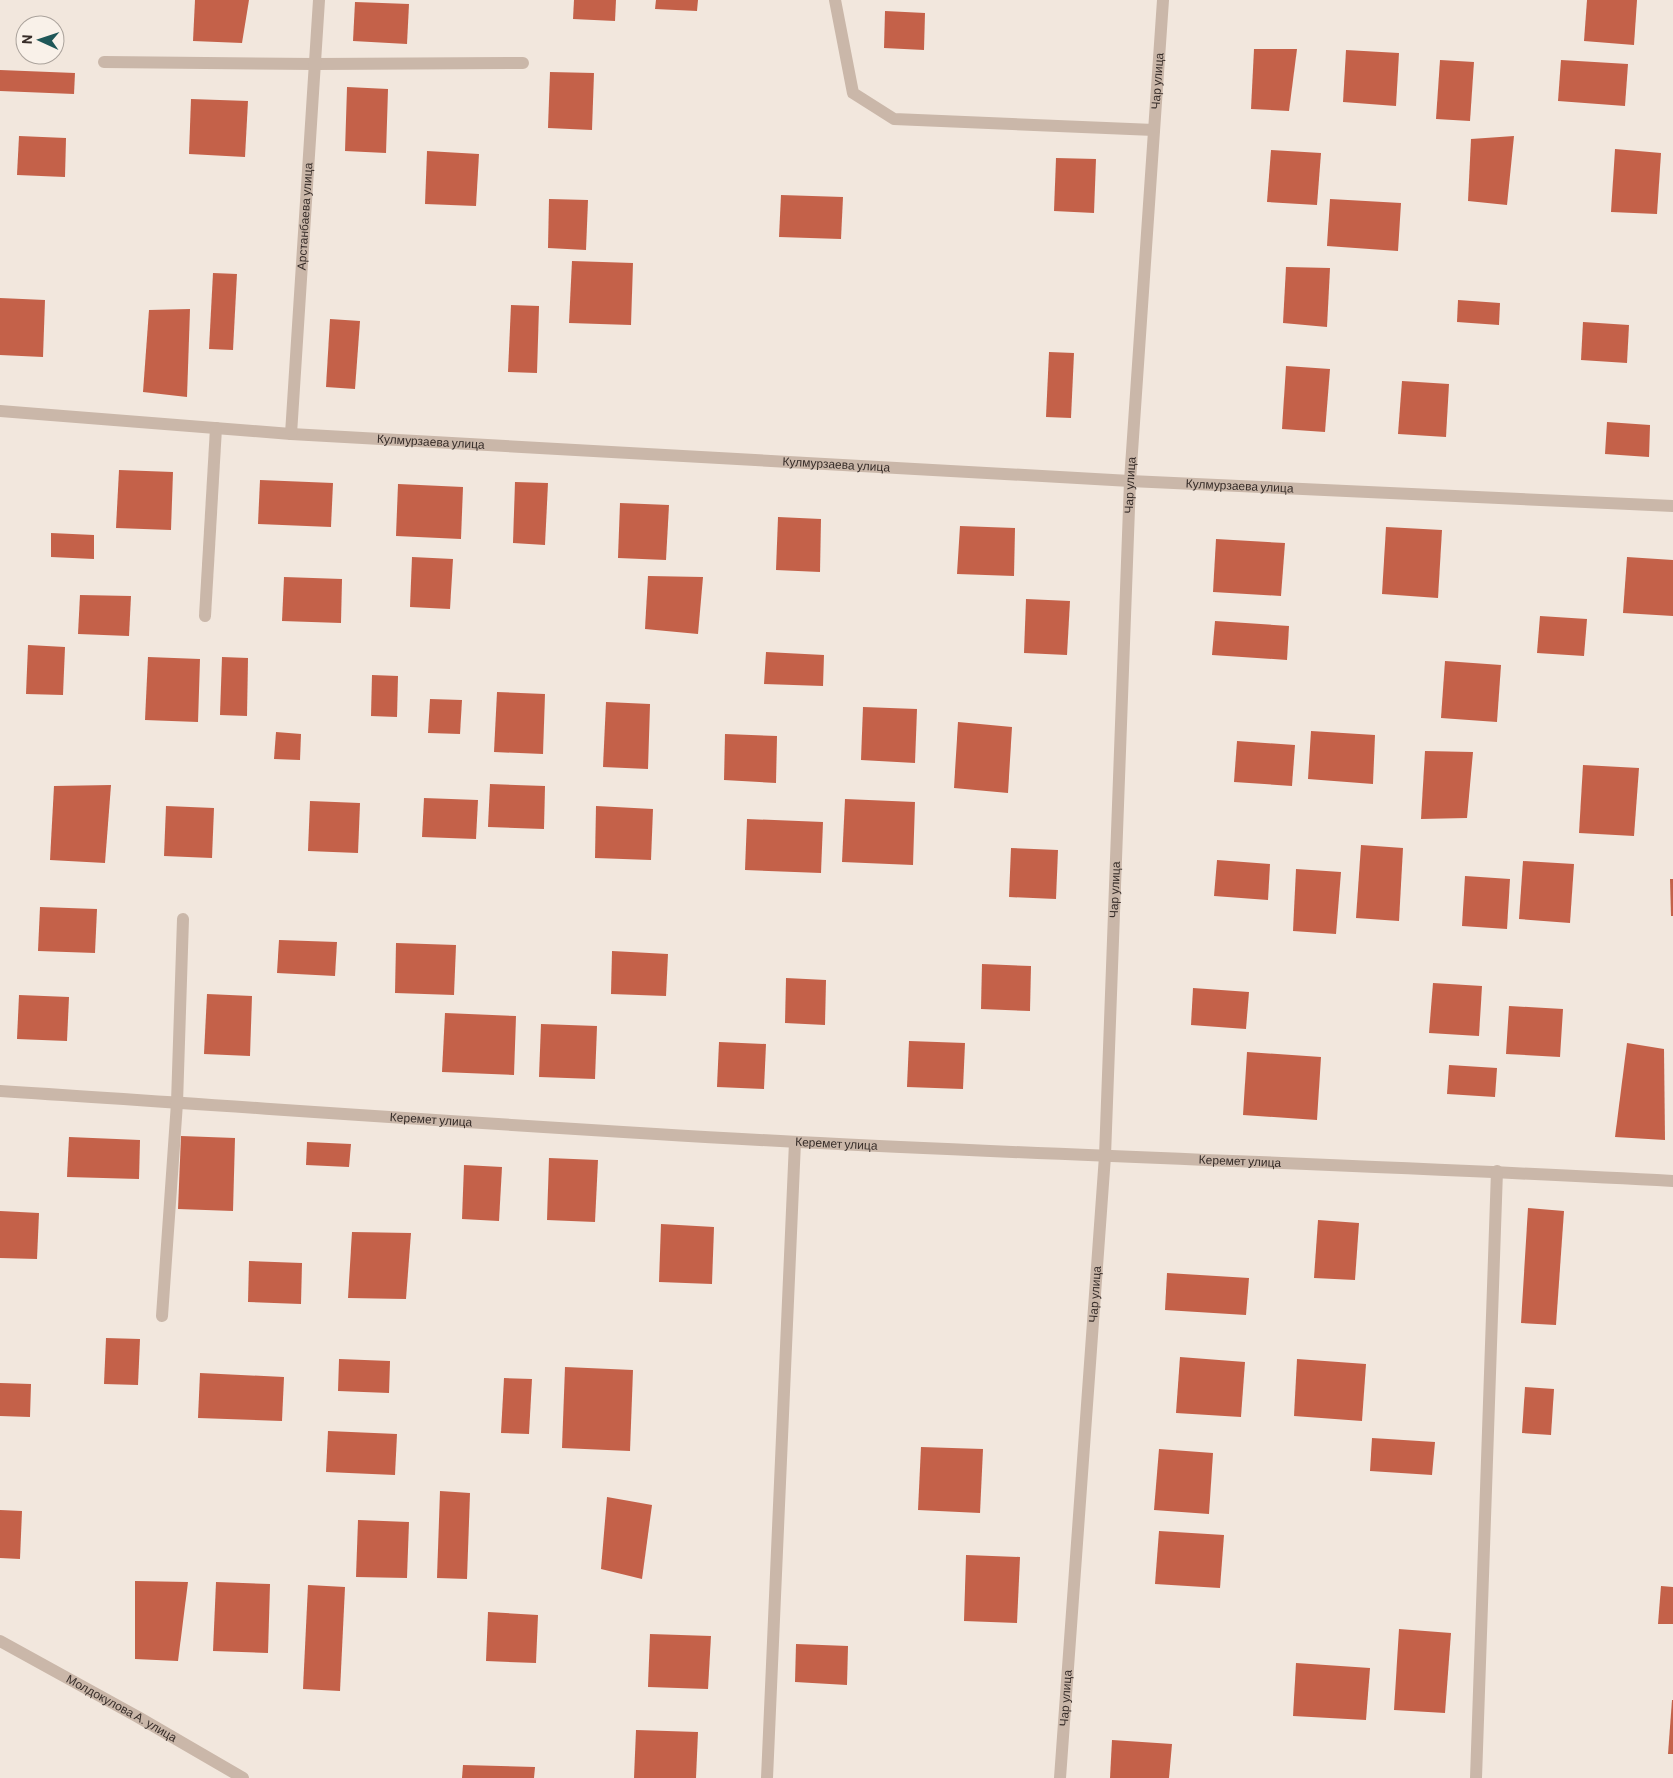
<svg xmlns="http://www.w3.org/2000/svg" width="1673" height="1778" font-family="Barlow,sans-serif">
<rect width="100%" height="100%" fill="#f2e7dd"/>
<g fill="#c46149">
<polygon points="195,0 249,0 242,43 193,41"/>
<polygon points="574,0 616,0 615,21 573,19"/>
<polygon points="656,0 698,0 697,11 655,9"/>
<polygon points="1587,0 1637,0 1634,45 1584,41"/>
<polygon points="355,2 409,4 407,44 353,41"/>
<polygon points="885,11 925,13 924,50 884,48"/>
<polygon points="1254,49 1297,49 1289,111 1251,109"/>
<polygon points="1346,50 1399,53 1396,106 1343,102"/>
<polygon points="1440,60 1474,62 1470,121 1436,119"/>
<polygon points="1561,60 1628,64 1625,106 1558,101"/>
<polygon points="0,70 75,73 74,94 0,91"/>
<polygon points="550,72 594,73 592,130 548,128"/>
<polygon points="347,87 388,89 386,153 345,151"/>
<polygon points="191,99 248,101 245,157 189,154"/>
<polygon points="19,136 66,138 65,177 17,175"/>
<polygon points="1514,136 1507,205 1468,201 1471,139"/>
<polygon points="1615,149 1661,153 1657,214 1611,212"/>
<polygon points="1271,150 1321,153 1317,205 1267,202"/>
<polygon points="427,151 479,154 476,206 425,204"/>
<polygon points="1056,158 1096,159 1094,213 1054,211"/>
<polygon points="781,195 843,197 841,239 779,237"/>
<polygon points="549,199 588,200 586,250 548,248"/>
<polygon points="1330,199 1401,203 1398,251 1327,246"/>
<polygon points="572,261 633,263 631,325 569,323"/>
<polygon points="1286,267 1330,268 1327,327 1283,323"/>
<polygon points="213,273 237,274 233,350 209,349"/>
<polygon points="0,298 45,300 43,357 0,355"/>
<polygon points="1458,300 1500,303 1499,325 1457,322"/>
<polygon points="511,305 539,306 537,373 508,372"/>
<polygon points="190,309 187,397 143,392 149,310"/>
<polygon points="330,319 360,321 355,389 326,387"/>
<polygon points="1583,322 1629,325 1627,363 1581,360"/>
<polygon points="1049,352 1074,353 1071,418 1046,417"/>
<polygon points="1286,366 1330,369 1325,432 1282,429"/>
<polygon points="1402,381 1449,384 1446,437 1398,434"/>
<polygon points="1607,422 1650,425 1649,457 1605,454"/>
<polygon points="119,470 173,472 171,530 116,528"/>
<polygon points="260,480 333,483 331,527 258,524"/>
<polygon points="515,482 548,483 545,545 513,543"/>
<polygon points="398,484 463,487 461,539 396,536"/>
<polygon points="620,503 669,505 666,560 618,558"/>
<polygon points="778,517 821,519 820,572 776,570"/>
<polygon points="960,526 1015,528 1014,576 957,574"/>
<polygon points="1386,527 1442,530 1438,598 1382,594"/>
<polygon points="51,533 94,535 94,559 51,557"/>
<polygon points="1216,539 1285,543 1281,596 1213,592"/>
<polygon points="412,557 453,559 450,609 410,607"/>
<polygon points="1627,557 1673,560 1673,616 1623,613"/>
<polygon points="648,576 703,577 698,634 645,629"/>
<polygon points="284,577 342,579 341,623 282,621"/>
<polygon points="80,595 131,596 129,636 78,634"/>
<polygon points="1026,599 1070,601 1067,655 1024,653"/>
<polygon points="1540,616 1587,619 1584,656 1537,653"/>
<polygon points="1215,621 1289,626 1287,660 1212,655"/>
<polygon points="28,645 65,647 63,695 26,694"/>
<polygon points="766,652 824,655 823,686 764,684"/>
<polygon points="148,657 200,659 198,722 145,720"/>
<polygon points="222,657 248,658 247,716 220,715"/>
<polygon points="1445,661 1501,665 1497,722 1441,718"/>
<polygon points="372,675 398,676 397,717 371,716"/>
<polygon points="497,692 545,694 543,754 494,752"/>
<polygon points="430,699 462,700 460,734 428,733"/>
<polygon points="606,702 650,704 648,769 603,767"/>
<polygon points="863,707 917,709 915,763 861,760"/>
<polygon points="958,722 1012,727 1008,793 954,788"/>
<polygon points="1311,731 1375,735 1373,784 1308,779"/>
<polygon points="276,732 301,734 300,760 274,759"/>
<polygon points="725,734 777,736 776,783 724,780"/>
<polygon points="1237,741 1295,745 1292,786 1234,782"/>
<polygon points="1425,751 1473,752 1467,818 1421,819"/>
<polygon points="1583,765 1639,768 1634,836 1579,833"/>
<polygon points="490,784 545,786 544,829 488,827"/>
<polygon points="111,785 105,863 50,860 54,786"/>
<polygon points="424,798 478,800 476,839 422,837"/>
<polygon points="845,799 915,802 913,865 842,862"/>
<polygon points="310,801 360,803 358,853 308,851"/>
<polygon points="166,806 214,808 212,858 164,856"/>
<polygon points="596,806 653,809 651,860 595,858"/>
<polygon points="747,819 823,822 821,873 745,870"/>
<polygon points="1361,845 1403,848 1399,921 1356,918"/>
<polygon points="1011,848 1058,850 1056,899 1009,897"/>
<polygon points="1217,860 1270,864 1268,900 1214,896"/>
<polygon points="1523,861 1574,864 1570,923 1519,919"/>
<polygon points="1296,869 1341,872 1336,934 1293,931"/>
<polygon points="1465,876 1510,879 1507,929 1462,926"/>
<polygon points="1670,879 1673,879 1673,916 1671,916"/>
<polygon points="40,907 97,909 95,953 38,951"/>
<polygon points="279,940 337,942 335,976 277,973"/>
<polygon points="396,943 456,945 454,995 395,993"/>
<polygon points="612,951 668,954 666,996 611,994"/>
<polygon points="982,964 1031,966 1030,1011 981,1009"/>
<polygon points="786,978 826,980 825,1025 785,1023"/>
<polygon points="1433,983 1482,986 1479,1036 1429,1033"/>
<polygon points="1193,988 1249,992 1246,1029 1191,1025"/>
<polygon points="207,994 252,996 250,1056 204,1054"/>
<polygon points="19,995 69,997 67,1041 17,1039"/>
<polygon points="1509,1006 1563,1009 1560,1057 1506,1054"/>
<polygon points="445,1013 516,1016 514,1075 442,1072"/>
<polygon points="541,1024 597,1026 595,1079 539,1077"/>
<polygon points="909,1041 965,1043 963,1089 907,1087"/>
<polygon points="719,1042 766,1044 764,1089 717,1087"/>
<polygon points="1627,1043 1664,1049 1665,1140 1615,1137"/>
<polygon points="1247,1052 1321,1057 1317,1120 1243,1115"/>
<polygon points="1449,1065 1497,1068 1495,1097 1447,1094"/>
<polygon points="181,1136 235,1138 233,1211 178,1209"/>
<polygon points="69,1137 140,1140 139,1179 67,1177"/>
<polygon points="307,1142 351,1144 349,1167 306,1165"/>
<polygon points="549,1158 598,1160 595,1222 547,1220"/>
<polygon points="464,1165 502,1167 499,1221 462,1219"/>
<polygon points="1528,1208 1564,1211 1556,1325 1521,1323"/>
<polygon points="0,1211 39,1213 37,1259 0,1258"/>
<polygon points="1318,1220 1359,1223 1355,1280 1314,1278"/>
<polygon points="661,1224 714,1227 712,1284 659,1282"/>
<polygon points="352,1232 411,1233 406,1299 348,1298"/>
<polygon points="249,1261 302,1263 301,1304 248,1302"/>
<polygon points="1167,1273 1249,1278 1246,1315 1165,1310"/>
<polygon points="106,1338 140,1339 138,1385 104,1384"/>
<polygon points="1180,1357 1245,1362 1241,1417 1176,1413"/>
<polygon points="339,1359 390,1361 389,1393 338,1391"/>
<polygon points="1297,1359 1366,1364 1362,1421 1294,1416"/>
<polygon points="565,1367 633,1370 630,1451 562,1448"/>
<polygon points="200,1373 284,1377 282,1421 198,1418"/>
<polygon points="504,1378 532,1379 529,1434 501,1433"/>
<polygon points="0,1383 31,1384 30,1417 0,1416"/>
<polygon points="1525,1387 1554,1389 1551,1435 1522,1433"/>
<polygon points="328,1431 397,1434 395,1475 326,1472"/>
<polygon points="1372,1438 1435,1442 1432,1475 1370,1471"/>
<polygon points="921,1447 983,1449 980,1513 918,1510"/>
<polygon points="1159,1449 1213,1453 1209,1514 1154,1510"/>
<polygon points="440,1491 470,1493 467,1579 437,1578"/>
<polygon points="607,1497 652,1505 642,1579 601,1569"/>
<polygon points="0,1510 22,1511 20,1559 0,1558"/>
<polygon points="358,1520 409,1522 407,1578 356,1577"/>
<polygon points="1159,1531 1224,1535 1220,1588 1155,1584"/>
<polygon points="966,1555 1020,1557 1017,1623 964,1621"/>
<polygon points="135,1581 188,1582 178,1661 135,1659"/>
<polygon points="216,1582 270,1584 268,1653 213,1651"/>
<polygon points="308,1585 345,1587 340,1691 303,1689"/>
<polygon points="1661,1586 1673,1587 1673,1624 1658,1624"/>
<polygon points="488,1612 538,1615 536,1663 486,1661"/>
<polygon points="1399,1629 1451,1633 1445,1713 1394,1710"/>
<polygon points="650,1634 711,1636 708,1689 648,1687"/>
<polygon points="796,1644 848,1646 847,1685 795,1682"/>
<polygon points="1296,1663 1370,1668 1366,1720 1293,1716"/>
<polygon points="1672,1700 1673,1700 1673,1754 1668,1754"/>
<polygon points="636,1730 698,1732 696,1778 634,1778"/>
<polygon points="1112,1740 1172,1744 1169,1778 1110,1778"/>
<polygon points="463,1765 535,1767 534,1778 462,1778"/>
</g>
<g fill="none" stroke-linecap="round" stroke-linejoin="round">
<g stroke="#cab7a9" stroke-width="12">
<polyline points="835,0 853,93 894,119 1154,130"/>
<polyline points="104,62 315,64 523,63"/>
<path id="s1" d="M0 411 291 434 1130 481 1673 506"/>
<path id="s2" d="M291 434 319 0"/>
<polyline points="205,616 216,428"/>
<path id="s3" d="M0 1091C266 1108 532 1128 798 1142 1090 1157 1382 1165 1673 1181"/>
<polyline points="162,1316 177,1103 183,919"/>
<path id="s4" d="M0 1641 138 1717 243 1778"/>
<polyline points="767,1778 795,1142"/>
<path id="s5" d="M1060 1778 1105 1156 1130 481 1163 0"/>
<polyline points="1476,1778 1497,1171"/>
</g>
</g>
<g text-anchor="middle" stroke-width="5" stroke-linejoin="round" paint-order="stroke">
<g font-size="12" fill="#372d29" stroke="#f9f1e9">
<text dy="4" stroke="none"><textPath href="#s5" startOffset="1700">Чар улица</textPath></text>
<text dy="4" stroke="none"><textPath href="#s2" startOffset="218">Арстанбаева улица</textPath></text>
<text dy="4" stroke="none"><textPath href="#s1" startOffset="432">Кулмурзаева улица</textPath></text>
<text dy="4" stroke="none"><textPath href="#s1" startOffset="838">Кулмурзаева улица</textPath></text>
<text dy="4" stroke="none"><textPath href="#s5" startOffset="1295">Чар улица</textPath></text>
<text dy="4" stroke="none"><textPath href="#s1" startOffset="1242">Кулмурзаева улица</textPath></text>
<text dy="4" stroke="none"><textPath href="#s5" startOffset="890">Чар улица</textPath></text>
<text dy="4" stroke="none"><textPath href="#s3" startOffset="432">Керемет улица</textPath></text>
<text dy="4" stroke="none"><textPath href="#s3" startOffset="838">Керемет улица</textPath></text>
<text dy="4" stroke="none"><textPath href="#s3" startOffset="1242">Керемет улица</textPath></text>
<text dy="4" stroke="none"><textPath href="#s5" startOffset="485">Чар улица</textPath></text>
<text dy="4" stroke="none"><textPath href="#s5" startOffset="80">Чар улица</textPath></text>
<text dy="4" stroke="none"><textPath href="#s4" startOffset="139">Молдокулова А. улица</textPath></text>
</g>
</g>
<g transform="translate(40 40) rotate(273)"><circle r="24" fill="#f9f1e9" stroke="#aba39c"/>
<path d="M0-4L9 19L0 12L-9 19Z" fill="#1f5758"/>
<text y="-8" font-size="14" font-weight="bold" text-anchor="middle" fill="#372d29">N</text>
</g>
</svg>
